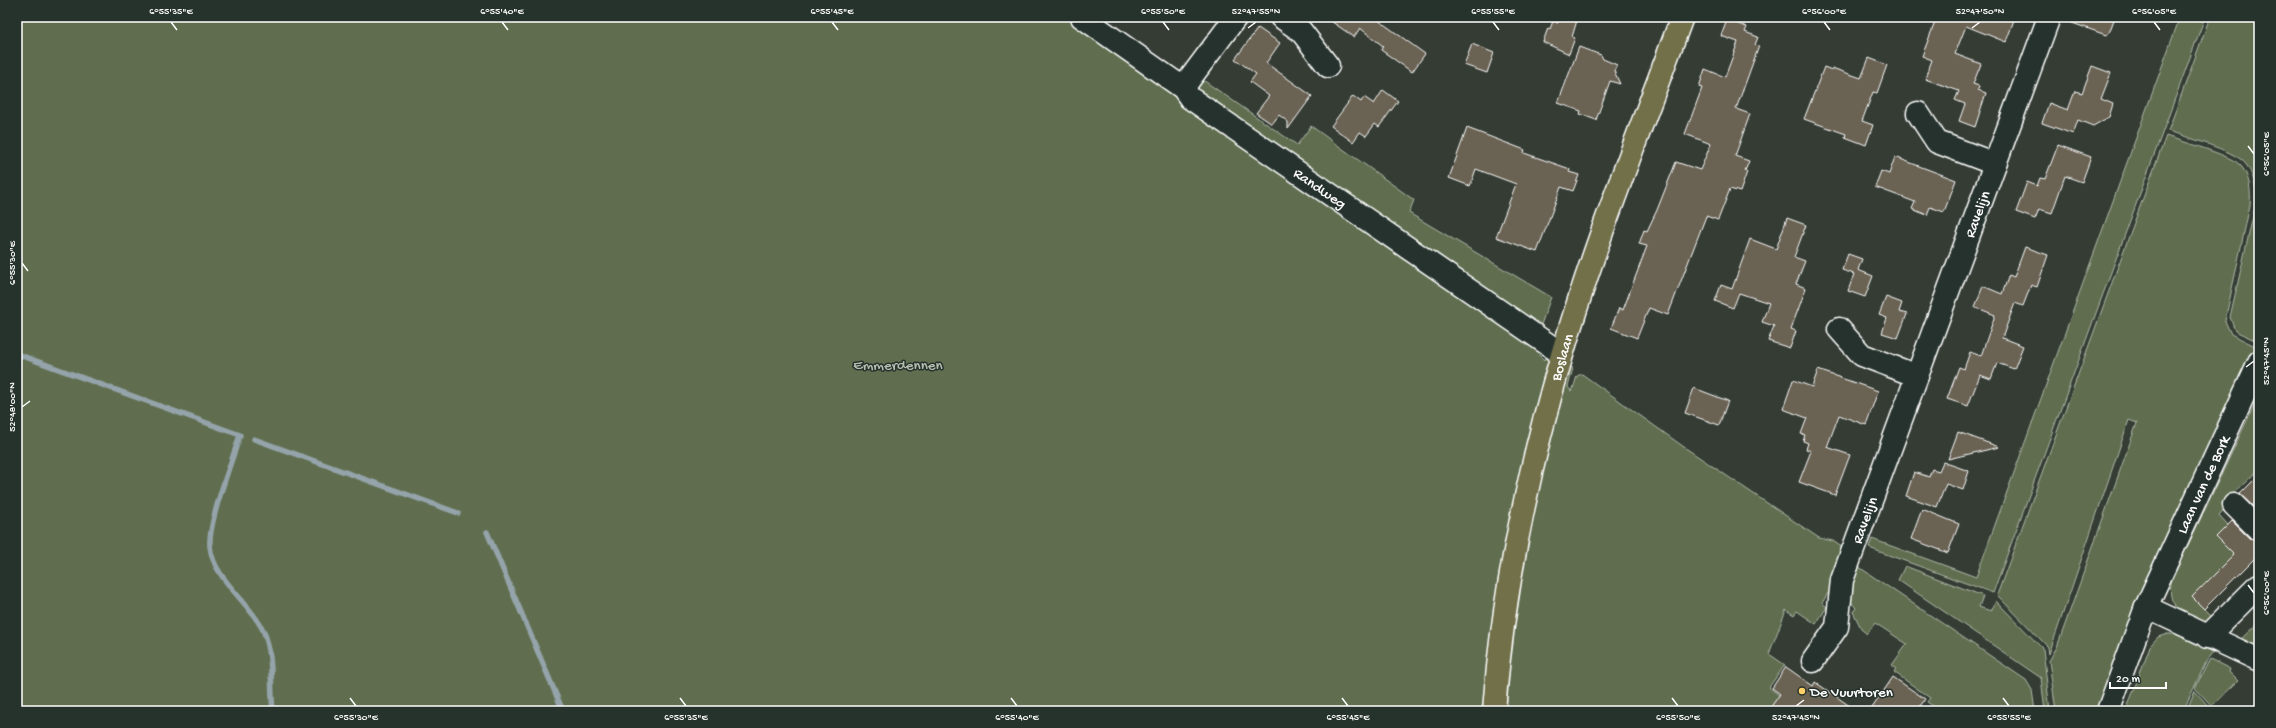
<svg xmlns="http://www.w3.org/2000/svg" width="2276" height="728" font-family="'Gochi Hand',sans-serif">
<rect width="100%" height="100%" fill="#343c34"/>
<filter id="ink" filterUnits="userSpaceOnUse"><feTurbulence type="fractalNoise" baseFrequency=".025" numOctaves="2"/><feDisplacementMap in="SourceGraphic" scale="8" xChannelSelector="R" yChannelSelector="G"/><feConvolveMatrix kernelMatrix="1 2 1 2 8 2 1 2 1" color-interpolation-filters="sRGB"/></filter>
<g filter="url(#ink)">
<g fill="#606e50" stroke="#b0b6a8">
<polygon points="17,17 1067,17 1527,342 1526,345 1540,350 1539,355 1544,360 1545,356 1549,361 1573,368 1568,387 1572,392 1577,376 1582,374 1684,447 1819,538 1833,541 1843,548 1832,587 1822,603 1827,607 1816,624 1797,611 1794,615 1786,610 1769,654 1785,665 1769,687 1780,696 1769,711 17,711"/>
<polygon points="2180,17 2205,17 1993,593 1869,548 1872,539 1976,577"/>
<path d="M2210 17H2259V342L2235 331 2230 317 2256 203C2257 190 2254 173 2244 162 2232 150 2186 137 2168 131Z"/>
<polygon points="1203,80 1297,145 1311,126 1414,200 1409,213 1551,297 1538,333 1195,91"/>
<path d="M2166 136C2183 142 2227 154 2239 164 2250 174 2251 191 2250 205L2225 321 2231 334 2257 347 2143 589 2123 637 2096 711H2056L2049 661 2057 647 2137 423 2129 420 2049 654 2048 647 1997 595Z"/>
<path d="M2259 395V469L2230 497 2233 500 2219 515 2228 525 2216 537 2234 555 2192 597 2214 619 2204 623C2182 612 2165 608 2172 579Z"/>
<polygon points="1905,566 1983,596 1979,607 1991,611 1996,601 2043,649 2050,711 2045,711 2041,678 1898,580"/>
<path d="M1859 567 2026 680 2032 690 2035 711H1940L1927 702 1930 698 1894 672 1897 669 1892 665 1907 644 1875 623 1867 634 1862 630 1853 612 1856 608C1843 595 1853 581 1859 567Z"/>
<polygon points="2259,622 2259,649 2240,640"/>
<polygon points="2167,634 2175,634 2213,652 2208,658 2183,711 2126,711 2150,646 2158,637"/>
<polygon points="2210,659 2230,669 2229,672 2238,681 2212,706 2195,688"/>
<polygon points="2195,691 2210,708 2208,711 2186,711"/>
</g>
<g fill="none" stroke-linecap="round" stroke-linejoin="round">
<g stroke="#95a4ab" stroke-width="5.5">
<path d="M17 354 240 435C232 461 208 522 210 546 213 579 249 601 263 630 274 654 270 685 273 711"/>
<polyline points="254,439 458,513"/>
<polyline points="487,532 563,711"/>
</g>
</g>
<g fill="#6a6252" stroke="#fff">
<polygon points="1325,17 1374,17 1425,54 1412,72 1381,50 1383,46 1360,28 1354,37"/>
<polygon points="1559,17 1578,17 1572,37 1575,38 1569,54 1543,42 1548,28 1550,29 1553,21 1558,23"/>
<polygon points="1937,17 2015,17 2006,42 1966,26 1955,54 1981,64 1973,84 1979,86 1978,90 1986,93 1975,127 1959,121 1965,104 1955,100 1959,91 1925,79 1932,60 1922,56"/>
<polygon points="2061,17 2115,17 2109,33 2106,35 2061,19"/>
<polygon points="1727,20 1747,27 1745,32 1758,37 1755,45 1759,46 1736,109 1750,114 1735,156 1749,161 1745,171 1747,172 1740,192 1730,189 1718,220 1706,216 1668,315 1649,308 1637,338 1611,328 1619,308 1623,310 1647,246 1639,244 1644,230 1647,231 1657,210 1676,162 1700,170 1711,144 1685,134 1702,88 1699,87 1705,69 1725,77 1738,42 1721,36"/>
<polygon points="1258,28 1280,43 1266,63 1312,96 1288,129 1288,122 1279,115 1272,124 1256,113 1269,96 1250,82 1256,74 1235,59"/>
<polygon points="1472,44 1494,53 1487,73 1464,65"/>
<polygon points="1579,47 1601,55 1603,59 1617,65 1614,71 1620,84 1610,81 1596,120 1580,114 1581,111 1558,103"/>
<polygon points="1869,58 1887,65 1877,93 1873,92 1862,121 1873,125 1866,145 1845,137 1846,134 1804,119 1824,67 1832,70 1832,68 1861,78"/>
<polygon points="2092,66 2111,73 2101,99 2113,104 2109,117 2093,126 2078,120 2073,134 2042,123 2049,103 2068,110 2075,91 2082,93"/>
<polygon points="1383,90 1398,101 1379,127 1375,124 1366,136 1360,132 1353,142 1331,126 1353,96 1361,102 1364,97 1374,104"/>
<polygon points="1467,128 1525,150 1524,153 1570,169 1569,172 1579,175 1573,191 1561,187 1537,252 1496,237 1516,184 1476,169 1470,186 1449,178"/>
<polygon points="2058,145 2091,157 2082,182 2065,176 2052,213 2039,209 2035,219 2016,212 2027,182 2037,186 2040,178 2045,179"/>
<polygon points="1895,157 1956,180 1944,212 1930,207 1927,215 1912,209 1915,202 1875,187 1881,171 1889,174"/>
<polygon points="1787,218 1806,225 1794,257 1805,261 1796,284 1806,288 1791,329 1796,331 1790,348 1768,341 1774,326 1762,322 1769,303 1739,293 1733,308 1715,301 1721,285 1732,289 1750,239 1776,249"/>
<polygon points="2025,247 2048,255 2037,287 2031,285 2023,306 2015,303 2002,338 2023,346 2014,369 1997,363 1991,379 1980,375 1968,406 1947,399 1959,367 1964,369 1970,352 1981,356 1995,315 1975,307 1983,286 2002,294 2009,275 2014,277"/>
<polygon points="1848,254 1862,259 1858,270 1873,276 1865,297 1848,291 1854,274 1842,270"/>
<polygon points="1886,297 1902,303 1899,312 1907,314 1898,338 1882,333 1887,318 1879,315"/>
<polygon points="1818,370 1878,391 1866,425 1839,415 1827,447 1850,455 1835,495 1799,482 1811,451 1806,449 1808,443 1803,441 1805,435 1801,434 1807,418 1783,409 1793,380 1812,387"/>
<polygon points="1694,388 1728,401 1719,425 1685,413"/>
<polygon points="1958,432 1999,447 1948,459"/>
<polygon points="1943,462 1969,471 1963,490 1946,484 1937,507 1906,496 1914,472 1929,477 1932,469 1939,471"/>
<polygon points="2259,475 2259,512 2240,494"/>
<polygon points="1922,509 1959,524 1948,553 1911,539"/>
<polygon points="2232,521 2250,539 2259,542 2259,554 2204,609 2192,597 2234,555 2216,537"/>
<polygon points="1786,667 1813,686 1815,682 1857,711 1768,711 1780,694 1772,688"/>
<polygon points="1893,677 1925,699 1917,711 1870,711"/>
</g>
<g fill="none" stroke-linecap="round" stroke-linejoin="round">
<defs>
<g id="minor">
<path id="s1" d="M1082 17 1183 88 1190 98 1562 354"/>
<polyline points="1281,17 1301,31 1328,66"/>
<polyline points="1183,88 1236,17"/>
<polyline points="1918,113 1937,142 1995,164"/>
<polyline points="1839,329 1862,355 1917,376"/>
<polyline points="2234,505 2259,530"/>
<polyline points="2146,607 2259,660"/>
<polyline points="2207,637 2259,585"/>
<path id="s2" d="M1813 661 1837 627 1842 580 2049 17"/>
<path id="s3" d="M2108 711 2146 607 2259 362"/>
</g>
<g id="major">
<path id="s4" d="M1494 711C1503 590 1528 471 1562 355 1595 241 1641 129 1682 17"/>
</g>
</defs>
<use href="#minor" stroke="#fff" stroke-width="25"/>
<use href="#major" stroke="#fff" stroke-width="25"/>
<use href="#minor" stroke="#26332d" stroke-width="22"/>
<use href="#major" stroke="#71704a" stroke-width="22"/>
</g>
</g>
<path fill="none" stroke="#fff" stroke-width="1.5" d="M171 22 177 30M502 22 508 30M832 22 838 30M1163 22 1169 30M1493 22 1499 30M1824 22 1830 30M2154 22 2160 30M1248 28 1256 22M1972 28 1980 22M2248 146 2254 154M22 263 28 271M2246 367 2254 361M22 407 30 401M2248 585 2254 593M350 698 356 706M680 698 686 706M1011 698 1017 706M1342 698 1348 706M1672 698 1678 706M2003 698 2009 706M1796 706 1804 700"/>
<circle fill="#ffd166" stroke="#26332d" stroke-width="1.5" cx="1802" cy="691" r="4"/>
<g text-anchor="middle" stroke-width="3" stroke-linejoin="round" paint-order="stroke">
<g font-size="15" fill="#fff" stroke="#26332d">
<text dy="5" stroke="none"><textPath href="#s1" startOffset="294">Randweg</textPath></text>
<text dy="5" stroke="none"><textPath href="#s2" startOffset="479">Ravelijn</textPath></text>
<text dy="5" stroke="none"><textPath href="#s4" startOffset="361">Boslaan</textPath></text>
<text dy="5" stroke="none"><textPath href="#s3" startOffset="246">Laan van de Bork</textPath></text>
<text dy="5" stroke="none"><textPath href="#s2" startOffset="153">Ravelijn</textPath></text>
</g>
<g font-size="15" fill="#b7beb0" stroke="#26332d">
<text x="898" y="369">Emmerdennen</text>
</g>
<g font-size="15" fill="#fff" stroke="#26332d" text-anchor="start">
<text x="1810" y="696">De Vuurtoren</text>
</g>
</g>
<rect width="2276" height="728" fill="none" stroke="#26332d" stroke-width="44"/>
<path d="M2110 682v6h56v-6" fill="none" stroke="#ffffff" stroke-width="2"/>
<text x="2116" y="682" font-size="12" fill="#ffffff" stroke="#26332d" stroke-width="3" paint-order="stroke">20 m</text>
<rect x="22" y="22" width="2232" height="684" fill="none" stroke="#fff" stroke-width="1.5"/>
<g font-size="10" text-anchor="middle" fill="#fff">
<text x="171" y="14">6°55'35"E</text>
<text x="502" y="14">6°55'40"E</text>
<text x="832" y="14">6°55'45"E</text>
<text x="1163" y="14">6°55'50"E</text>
<text x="1256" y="14">52°47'55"N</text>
<text x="1493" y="14">6°55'55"E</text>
<text x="1824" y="14">6°56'00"E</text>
<text x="1980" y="14">52°47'50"N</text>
<text x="2154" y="14">6°56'05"E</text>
<text transform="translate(2265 154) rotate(-90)" y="4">6°56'05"E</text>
<text transform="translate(11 263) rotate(-90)" y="4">6°55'30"E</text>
<text transform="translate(2265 361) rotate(-90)" y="4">52°47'45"N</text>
<text transform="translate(11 407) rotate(-90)" y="4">52°48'00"N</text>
<text transform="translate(2265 593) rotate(-90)" y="4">6°56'00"E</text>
<text x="356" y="720">6°55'30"E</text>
<text x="686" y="720">6°55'35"E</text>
<text x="1017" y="720">6°55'40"E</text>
<text x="1348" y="720">6°55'45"E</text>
<text x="1678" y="720">6°55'50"E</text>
<text x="1796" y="720">52°47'45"N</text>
<text x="2009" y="720">6°55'55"E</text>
</g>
</svg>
